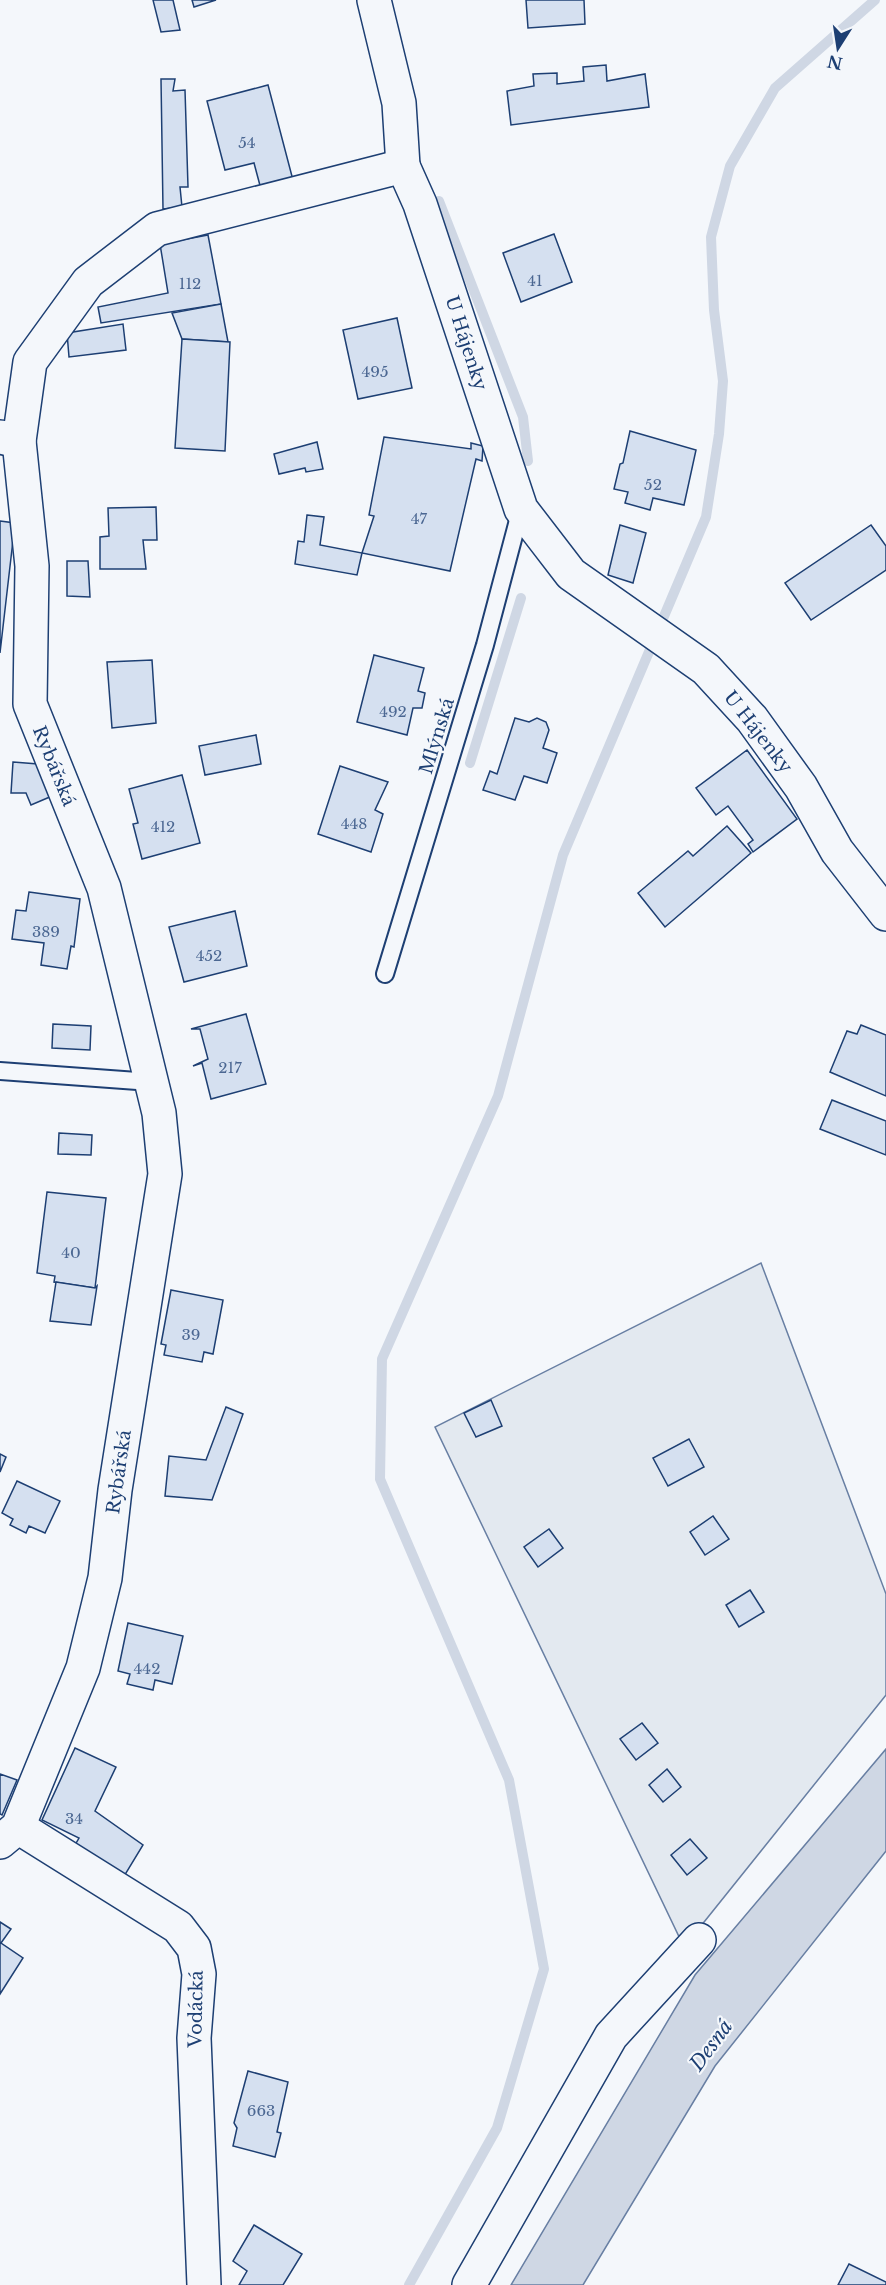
<svg xmlns="http://www.w3.org/2000/svg" width="886" height="2285" font-family="'Libre Baskerville',serif">
<rect width="100%" height="100%" fill="#f4f7fb"/>
<polygon fill="#e3e9f0" stroke="#687fa3" stroke-width="1.5" points="761,1263 886,1594 886,1695 684,1947 435,1427"/>
<polygon fill="#cfd7e4" stroke="#687fa3" stroke-width="1.5" points="886,1749 886,1851 715,2066 583,2285 511,2285 695,1975"/>
<g fill="none" stroke-linecap="round" stroke-linejoin="round">
<g stroke="#cfd7e4" stroke-width="10">
<polyline points="439,201 523,417 528,461"/>
<polyline points="470,763 521,598"/>
<polyline points="409,2285 497,2128 544,1969 509,1780 380,1479 382,1359 498,1096 563,855 706,517 719,434 723,381 714,310 711,237 730,166 775,88 875,0"/>
</g>
</g>
<g fill="#d5e0f0" stroke="#1d3f73" stroke-width="1.5">
<polygon points="153,0 173,0 180,30 161,32"/>
<polygon points="192,0 216,0 194,7"/>
<polygon points="526,0 584,0 585,24 528,28"/>
<polygon points="606,65 607,81 645,74 649,107 511,125 507,91 534,86 533,74 557,73 557,84 584,81 583,67"/>
<polygon points="161,79 175,79 173,91 185,90 188,187 180,187 182,207 163,209"/>
<polygon points="268,85 294,184 262,193 254,163 225,170 207,101"/>
<polygon points="554,234 572,282 521,302 503,253"/>
<polygon points="208,235 221,304 101,323 98,307 168,293 160,244"/>
<polygon points="221,304 228,342 182,339 172,313"/>
<polygon points="397,318 412,388 358,399 343,330"/>
<polygon points="123,324 126,350 69,357 67,333"/>
<polygon points="182,339 230,342 225,451 175,448"/>
<polygon points="630,431 696,450 684,505 653,498 650,510 625,503 628,492 614,489 620,464 623,463"/>
<polygon points="384,437 471,449 471,443 483,446 482,461 476,459 450,571 362,553 374,516 369,515"/>
<polygon points="317,442 323,469 306,472 305,468 279,474 274,454"/>
<polygon points="156,507 157,540 143,540 146,569 100,569 100,537 109,536 108,508"/>
<polygon points="307,515 324,517 320,545 362,553 357,575 295,564 298,541 304,542"/>
<polygon points="0,521 15,523 0,653"/>
<polygon points="620,525 646,533 633,583 608,575"/>
<polygon points="871,525 886,546 886,570 811,620 785,583"/>
<polygon points="67,561 88,561 90,597 67,596"/>
<polygon points="374,655 424,668 418,691 425,693 422,708 413,708 407,735 357,722"/>
<polygon points="152,660 156,723 112,728 107,662"/>
<polygon points="515,718 529,722 537,718 546,722 549,730 543,748 557,753 547,783 524,776 515,800 483,790 490,771 497,774"/>
<polygon points="256,735 261,764 205,775 199,746"/>
<polygon points="747,750 797,819 753,852 748,844 753,840 728,806 716,815 696,788"/>
<polygon points="13,762 38,764 52,796 31,805 26,793 11,793"/>
<polygon points="340,766 388,782 375,810 383,814 371,852 318,834"/>
<polygon points="182,775 200,843 142,859 133,824 138,823 129,789"/>
<polygon points="727,826 751,853 665,927 638,893 688,851 693,856"/>
<polygon points="29,892 80,899 74,947 71,946 67,969 41,965 44,943 12,939 16,910 26,911"/>
<polygon points="235,911 247,966 184,982 169,927"/>
<polygon points="246,1014 266,1084 211,1099 202,1063 193,1066 208,1059 200,1029 191,1029"/>
<polygon points="53,1024 91,1026 90,1050 52,1048"/>
<polygon points="861,1025 886,1035 886,1096 830,1072 847,1031 857,1034"/>
<polygon points="832,1100 886,1121 886,1155 820,1129"/>
<polygon points="59,1133 92,1135 91,1155 58,1154"/>
<polygon points="47,1192 106,1198 95,1288 54,1282 55,1276 37,1273"/>
<polygon points="56,1282 95,1288 97,1286 91,1325 50,1321"/>
<polygon points="171,1290 223,1300 213,1354 204,1352 202,1362 164,1355 166,1345 161,1344"/>
<polygon points="491,1400 502,1426 476,1437 464,1413"/>
<polygon points="226,1407 243,1414 212,1500 165,1496 169,1456 206,1460"/>
<polygon points="689,1439 704,1467 668,1486 653,1458"/>
<polygon points="0,1454 6,1457 0,1472"/>
<polygon points="17,1481 60,1501 45,1533 29,1526 26,1533 10,1525 13,1519 2,1513"/>
<polygon points="713,1516 729,1539 705,1555 690,1532"/>
<polygon points="549,1529 563,1548 538,1567 524,1547"/>
<polygon points="750,1590 764,1612 739,1627 726,1605"/>
<polygon points="128,1623 183,1636 172,1684 155,1680 153,1690 127,1684 130,1674 118,1671"/>
<polygon points="642,1723 658,1743 636,1760 620,1739"/>
<polygon points="75,1748 116,1767 95,1811 143,1845 123,1878 75,1845 79,1838 42,1820"/>
<polygon points="667,1769 681,1787 663,1802 649,1785"/>
<polygon points="0,1774 17,1780 2,1815 0,1814"/>
<polygon points="690,1839 707,1858 687,1875 671,1855"/>
<polygon points="0,1922 11,1929 1,1943 23,1958 0,1994"/>
<polygon points="248,2071 288,2082 277,2132 281,2133 275,2157 233,2146 237,2128 234,2123"/>
<polygon points="254,2225 302,2254 283,2285 239,2285 247,2271 233,2261"/>
<polygon points="849,2264 886,2282 886,2285 838,2285"/>
</g>
<g fill="none" stroke-linecap="round" stroke-linejoin="round">
<defs>
<g id="service">
<polyline points="385,974 485,645 521,509"/>
<polyline points="0,1071 151,1082"/>
</g>
<g id="minor">
<polyline points="374,0 399,103 403,166"/>
<polyline points="0,437 19,441 30,362 88,282 157,229 403,166 420,204 521,509 571,574 706,669 752,719 801,787 837,851 886,914"/>
<polyline points="18,1827 178,1927 194,1948 199,1974 194,2038 204,2285"/>
<polyline points="0,1842 18,1827 83,1668 105,1578 115,1490 165,1174 159,1113 104,888 30,704 32,566 19,441"/>
<polyline points="469,2285 611,2036 699,1940"/>
</g>
</defs>
<use href="#service" stroke="#1d3f73" stroke-width="20"/>
<use href="#minor" stroke="#1d3f73" stroke-width="36"/>
<use href="#service" stroke="#f4f7fb" stroke-width="16"/>
<use href="#minor" stroke="#f4f7fb" stroke-width="33"/>
</g>
<g text-anchor="middle" stroke-width="4.5" stroke-linejoin="round" paint-order="stroke">
<g font-size="15" fill="#4b6792">
<text x="247" y="148">54</text>
<text x="535" y="286">41</text>
<text x="190" y="289">112</text>
<text x="375" y="377">495</text>
<text x="653" y="490">52</text>
<text x="419" y="524">47</text>
<text x="393" y="717">492</text>
<text x="354" y="829">448</text>
<text x="163" y="832">412</text>
<text x="46" y="937">389</text>
<text x="209" y="961">452</text>
<text x="230" y="1073">217</text>
<text x="71" y="1258">40</text>
<text x="191" y="1340">39</text>
<text x="147" y="1674">442</text>
<text x="74" y="1824">34</text>
<text x="261" y="2116">663</text>
</g>
<g font-size="18" fill="#1d3f73" stroke="#f4f7fb">
<text transform="translate(466 343) rotate(72)" y="6">U Hájenky</text>
<text transform="translate(758 732) rotate(52)" y="6">U Hájenky</text>
<text transform="translate(437 736) rotate(-73)" y="6">Mlýnská</text>
<text transform="translate(54 766) rotate(68)" y="6">Rybářská</text>
<text transform="translate(119 1472) rotate(-82)" y="6">Rybářská</text>
<text transform="translate(196 2009) rotate(-89)" y="6">Vodácká</text>
</g>
<g font-size="20" font-style="italic" fill="#1d3f73" stroke="#f4f7fb">
<text transform="translate(711 2045) rotate(-54)" y="7">Desná</text>
</g>
</g>
<g transform="translate(838 48) rotate(192)" stroke="#f4f7fb" stroke-width="4.5" paint-order="stroke">
<path d="M0-4.5L10 22L0 15L-10 22Z" fill="#1d3f73"/>
<text y="-9" font-size="16" font-weight="bold" text-anchor="middle" fill="#1d3f73">N</text>
</g>
</svg>
